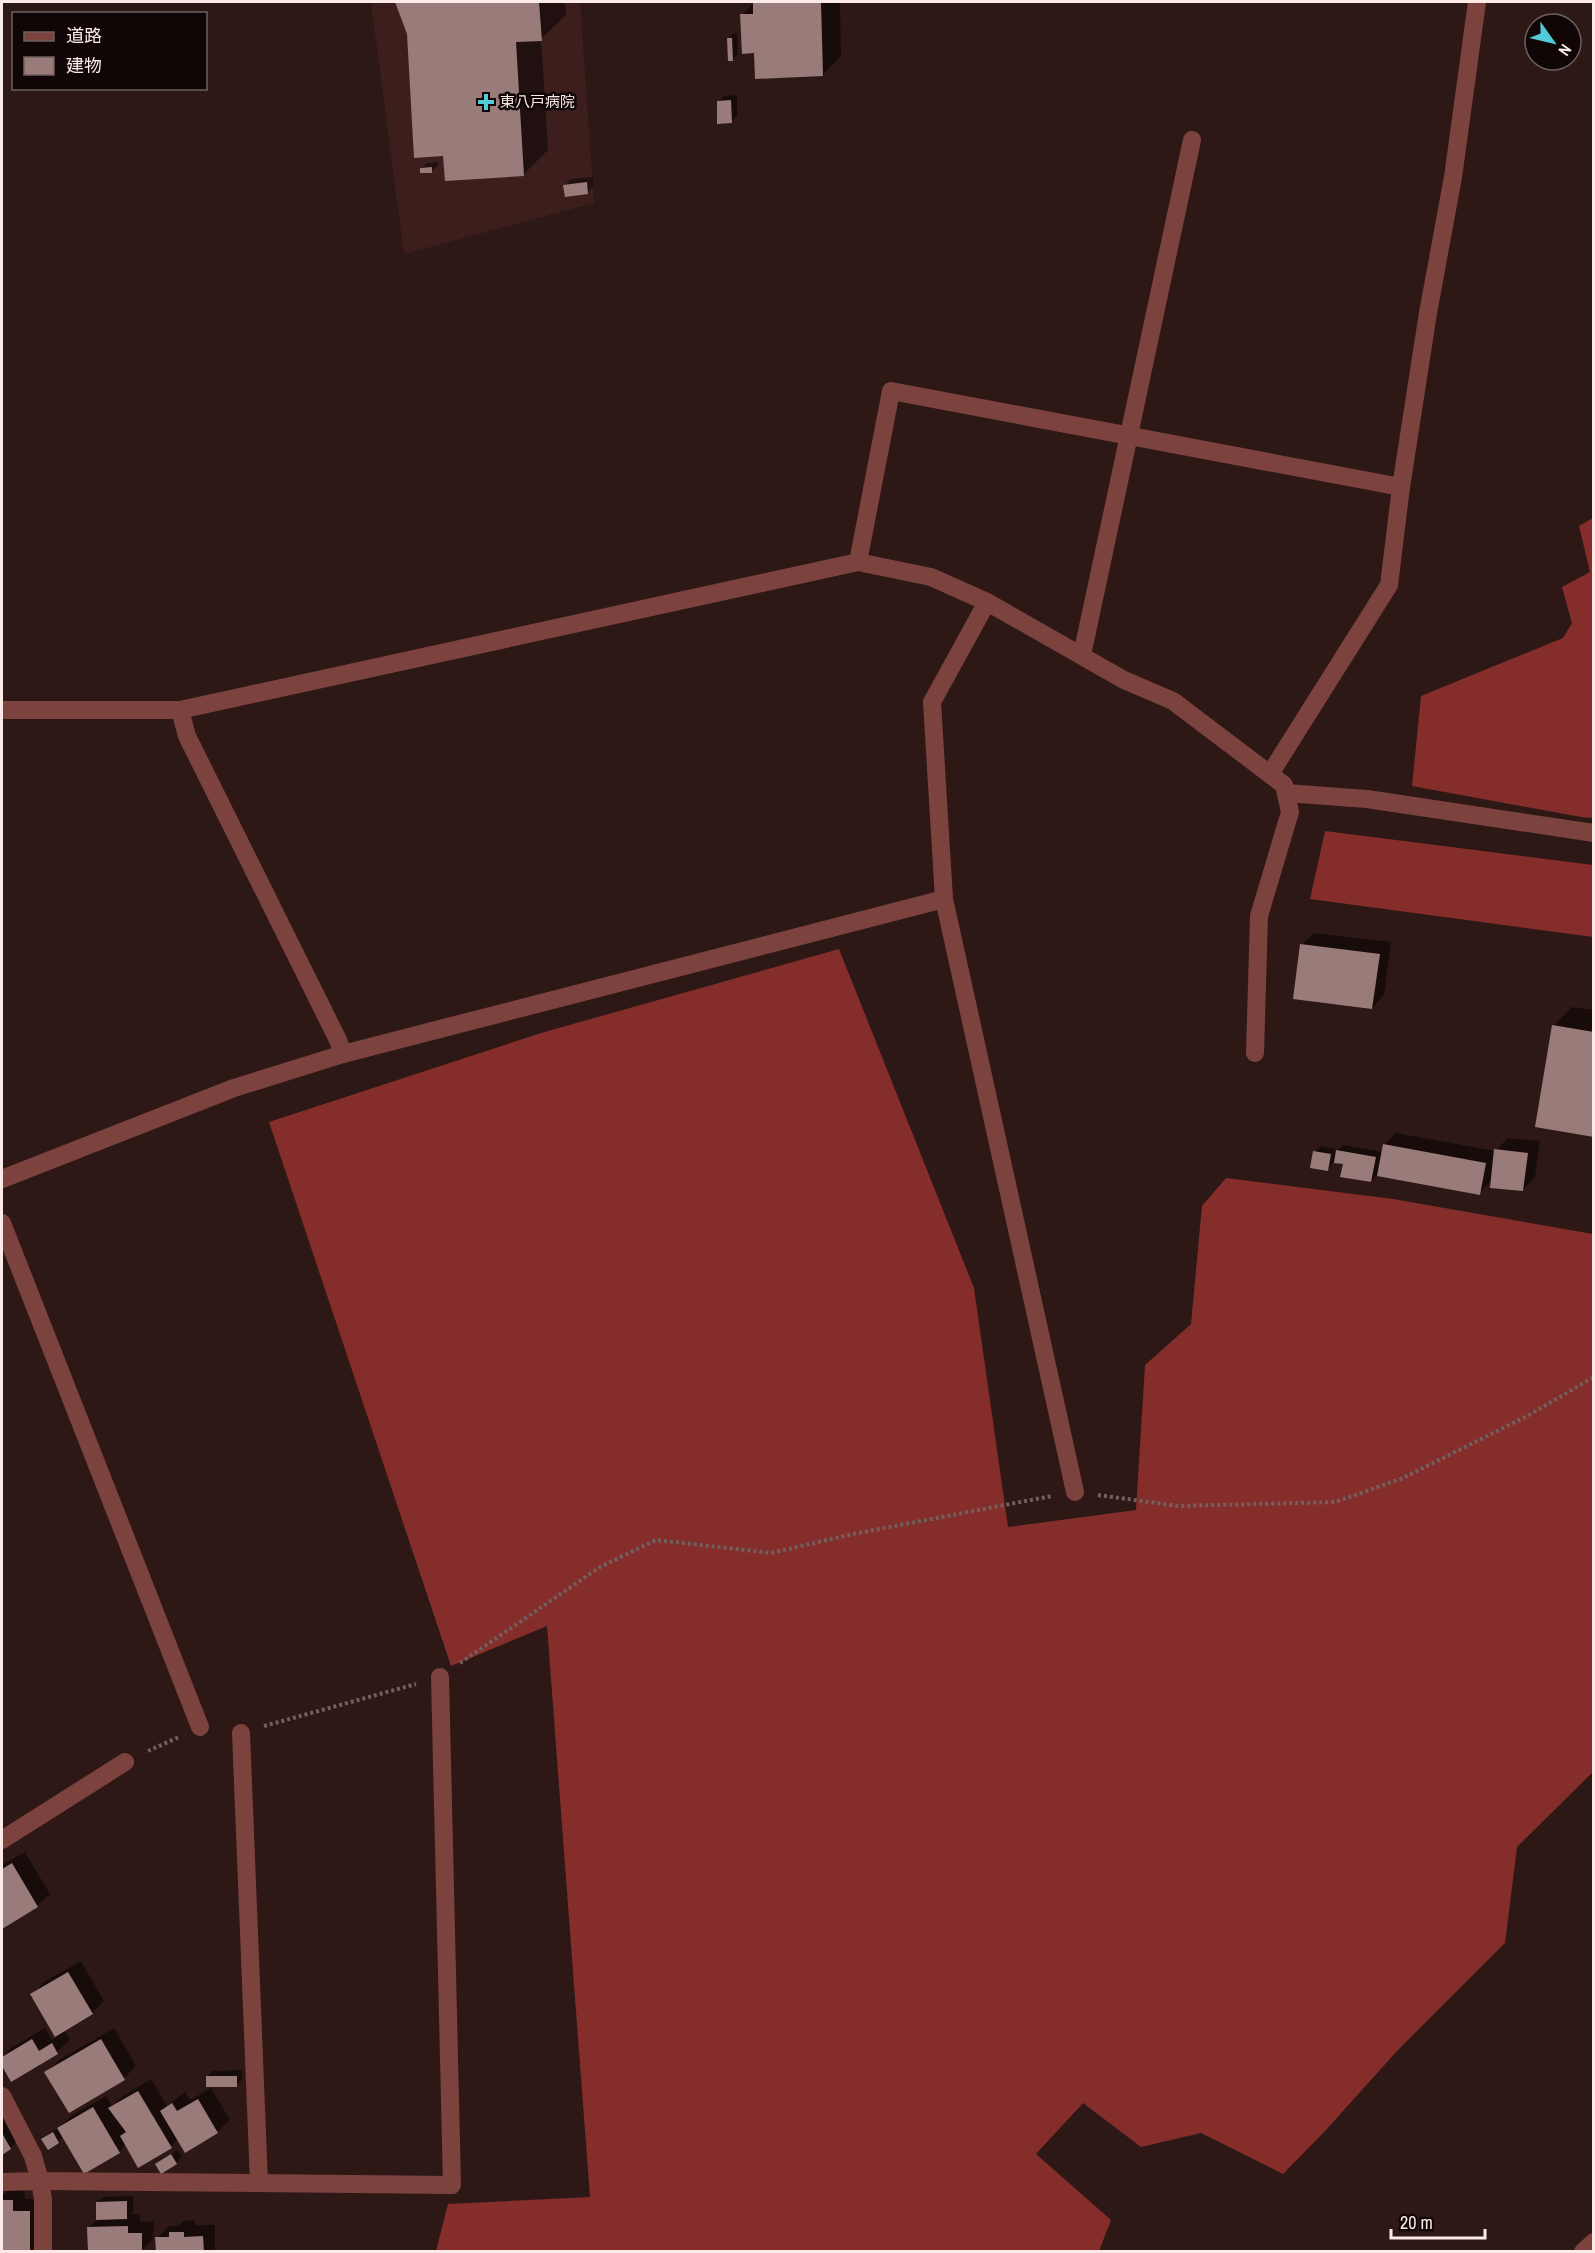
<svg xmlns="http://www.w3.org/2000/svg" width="1595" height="2253" font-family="'Archivo Narrow','Noto Sans JP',sans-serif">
<rect width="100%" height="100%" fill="#2e1816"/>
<polygon fill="#3c1f1d" points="371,2 580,2 594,203 404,254"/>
<g fill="#842d2a">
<polygon points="1593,518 1593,818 1581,817 1412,786 1421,696 1563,638 1572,623 1562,587 1590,572 1579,526"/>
<polygon points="1325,831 1593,865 1593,937 1310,899"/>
<polygon points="839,949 974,1288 1008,1527 1136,1510 1145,1365 1191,1324 1202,1206 1226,1178 1393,1199 1593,1234 1593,1772 1517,1847 1505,1943 1397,2051 1326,2130 1283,2174 1201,2133 1141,2147 1083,2103 1036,2154 1111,2220 1099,2251 436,2251 448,2204 590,2197 547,1626 451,1666 269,1122 541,1033"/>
</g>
<g fill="#0007">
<polygon points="397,2 565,2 566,15 541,39 548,150 523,175 444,154"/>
<polygon points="754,2 840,2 841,56 823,75 756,52 742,15"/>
<polygon points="734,33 737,33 738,54 732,60 728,39"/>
<polygon points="737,95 737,116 731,122 718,102 724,96"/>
<polygon points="438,162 438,165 432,171 421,169 427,163"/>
<polygon points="593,177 593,186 588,192 565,185 571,179"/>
<polygon points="1314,933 1391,942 1384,995 1372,1008 1301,945"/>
<polygon points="1572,1007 1594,1010 1594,1135 1554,1025"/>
<polygon points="1396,1133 1495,1151 1508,1138 1540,1141 1535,1177 1523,1190 1492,1180 1479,1193 1377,1175 1371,1181 1345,1163 1334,1161 1328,1170 1315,1152 1320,1146 1336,1149 1335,1153 1343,1145 1383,1152 1384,1145"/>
<polygon points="25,1852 50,1894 37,1906 2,1927 2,1865"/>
<polygon points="81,1961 104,2001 92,2013 64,2030 70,2040 57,2052 11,2080 2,2063 2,2058 12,2047 45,2028 52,2040 57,2037 32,1995 44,1982"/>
<polygon points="114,2028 136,2066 124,2078 46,2073 59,2060"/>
<polygon points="242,2070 242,2079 237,2085 207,2077 213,2071"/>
<polygon points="151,2079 167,2106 185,2092 190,2100 211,2088 230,2120 217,2132 178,2139 171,2146 126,2144 119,2152 64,2136 58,2142 43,2139 49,2133 59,2128 71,2116 106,2096 112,2106 123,2096"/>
<polygon points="2,2102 22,2136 10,2148 2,2153"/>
<polygon points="177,2150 182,2157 176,2163 157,2164"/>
<polygon points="24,2188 25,2199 41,2199 42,2252 2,2252 2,2194 4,2194 10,2189"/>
<polygon points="133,2196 133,2212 130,2214 140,2214 140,2222 154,2221 153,2239 141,2251 89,2227 98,2218 97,2202 103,2197"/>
<polygon points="195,2220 195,2225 215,2225 215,2252 155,2252 157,2249 157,2238 169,2226 178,2226 183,2221"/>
</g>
<g fill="#997c79">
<polygon points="395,2 539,2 542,41 516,42 524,176 445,181 443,156 414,158 407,34"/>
<polygon points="753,2 821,2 823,76 755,79 754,53 742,54 740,14 753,14"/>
<polygon points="727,38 732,38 733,61 728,61"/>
<polygon points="731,100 732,123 717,124 717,101"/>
<polygon points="432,167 432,173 420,173 420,168"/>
<polygon points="587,182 588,194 565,197 563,185"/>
<polygon points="1300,944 1380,954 1372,1009 1293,999"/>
<polygon points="1552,1025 1594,1032 1594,1137 1535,1127"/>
<polygon points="1383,1144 1486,1163 1480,1195 1377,1176"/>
<polygon points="1494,1149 1528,1153 1523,1191 1490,1188"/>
<polygon points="1336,1150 1376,1157 1371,1182 1340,1177 1343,1164 1334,1163"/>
<polygon points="1313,1151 1331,1154 1328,1171 1310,1168"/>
<polygon points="12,1863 38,1907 2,1929 2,1869"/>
<polygon points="68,1972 93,2014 55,2037 30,1994"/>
<polygon points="32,2039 39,2051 52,2043 58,2054 11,2082 2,2066 2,2057"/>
<polygon points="101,2039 125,2080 69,2113 44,2072"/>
<rect x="206" y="2076" width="31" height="11"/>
<polygon points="138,2091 172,2148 138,2168 120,2136 126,2132 108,2108"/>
<polygon points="198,2099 218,2133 185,2153 160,2111 172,2103 177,2111"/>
<polygon points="93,2107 120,2153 84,2174 57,2128"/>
<polygon points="53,2132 59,2143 48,2150 41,2139"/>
<polygon points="2,2133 11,2149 2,2155"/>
<polygon points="171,2154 177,2164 161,2174 155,2164"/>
<polygon points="2,2200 13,2200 13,2211 30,2211 30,2252 2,2252"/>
<polygon points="127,2201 127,2219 96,2220 96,2202"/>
<polygon points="128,2226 128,2233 142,2233 142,2252 88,2252 87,2227"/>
<polygon points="169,2232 184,2232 184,2237 203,2236 204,2252 156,2252 155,2237 169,2237"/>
</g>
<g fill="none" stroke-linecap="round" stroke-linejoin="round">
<g stroke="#735f5d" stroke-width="4" stroke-dasharray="3 3" stroke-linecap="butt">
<polyline points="1098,1495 1178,1506 1335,1502 1403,1478 1529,1415 1594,1377"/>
<polyline points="460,1663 600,1567 656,1540 771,1553 853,1534 1052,1496"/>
<polyline points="264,1726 416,1684"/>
<polyline points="148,1751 179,1737"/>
</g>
<g stroke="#7c423e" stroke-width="18">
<polyline points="858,562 891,391 1401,487 1428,313 1453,177 1477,2"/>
<polyline points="987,602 1124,680 1173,701 1284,785 1290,812 1259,916 1255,1053"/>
<polyline points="1082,655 1192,140"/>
<polyline points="2,710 180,710 858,562 931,577 987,602 932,702 944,899 1075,1492"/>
<polyline points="180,710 187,736 338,1040 343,1054"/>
<polyline points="1270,774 1389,585 1401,487"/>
<polyline points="1286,793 1367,799 1594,833"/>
<polyline points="2,1179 234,1088 343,1054 944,899"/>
<polyline points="2,1223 200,1727"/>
<polyline points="241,1733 259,2183"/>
<polyline points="2,1840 125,1762"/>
<polyline points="2,2096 33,2156 40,2181 452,2185 440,1677"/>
<polyline points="2,2182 40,2181 43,2199 43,2252"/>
<polyline points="1583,2252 1594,2242"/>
</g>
</g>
<path fill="#52cbd8" stroke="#0f0605" stroke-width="2" d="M483 93h6v6h6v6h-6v6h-6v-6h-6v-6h6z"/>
<g text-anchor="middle" stroke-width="5" stroke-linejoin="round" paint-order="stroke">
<g font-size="15" fill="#fbeae8" stroke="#0f0605" text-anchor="start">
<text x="500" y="107">東八戸病院</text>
</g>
</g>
<rect width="1595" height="2253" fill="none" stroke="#fbeae8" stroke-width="6"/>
<rect x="12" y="12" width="195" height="78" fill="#0f0605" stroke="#6d6160" stroke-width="1.5"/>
<rect x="24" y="32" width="30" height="9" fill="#7c423e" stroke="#6d6160" stroke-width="1.5"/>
<text x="66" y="42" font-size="18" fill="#fbeae8">道路</text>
<rect x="24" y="57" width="30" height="18" fill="#997c79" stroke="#6d6160" stroke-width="1.5"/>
<text x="66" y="72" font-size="18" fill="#fbeae8">建物</text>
<g transform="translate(1553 42) rotate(124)"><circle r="28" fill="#0f0605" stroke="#6d6160" stroke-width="1.5"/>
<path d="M0-4.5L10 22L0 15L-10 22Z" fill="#52cbd8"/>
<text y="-9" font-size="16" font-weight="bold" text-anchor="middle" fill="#fbeae8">N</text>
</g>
<path d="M1391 2229v9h94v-9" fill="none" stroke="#fbeae8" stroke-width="3"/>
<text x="1400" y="2229" font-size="18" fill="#fbeae8" stroke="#0f0605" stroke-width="4.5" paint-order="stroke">20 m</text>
</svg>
